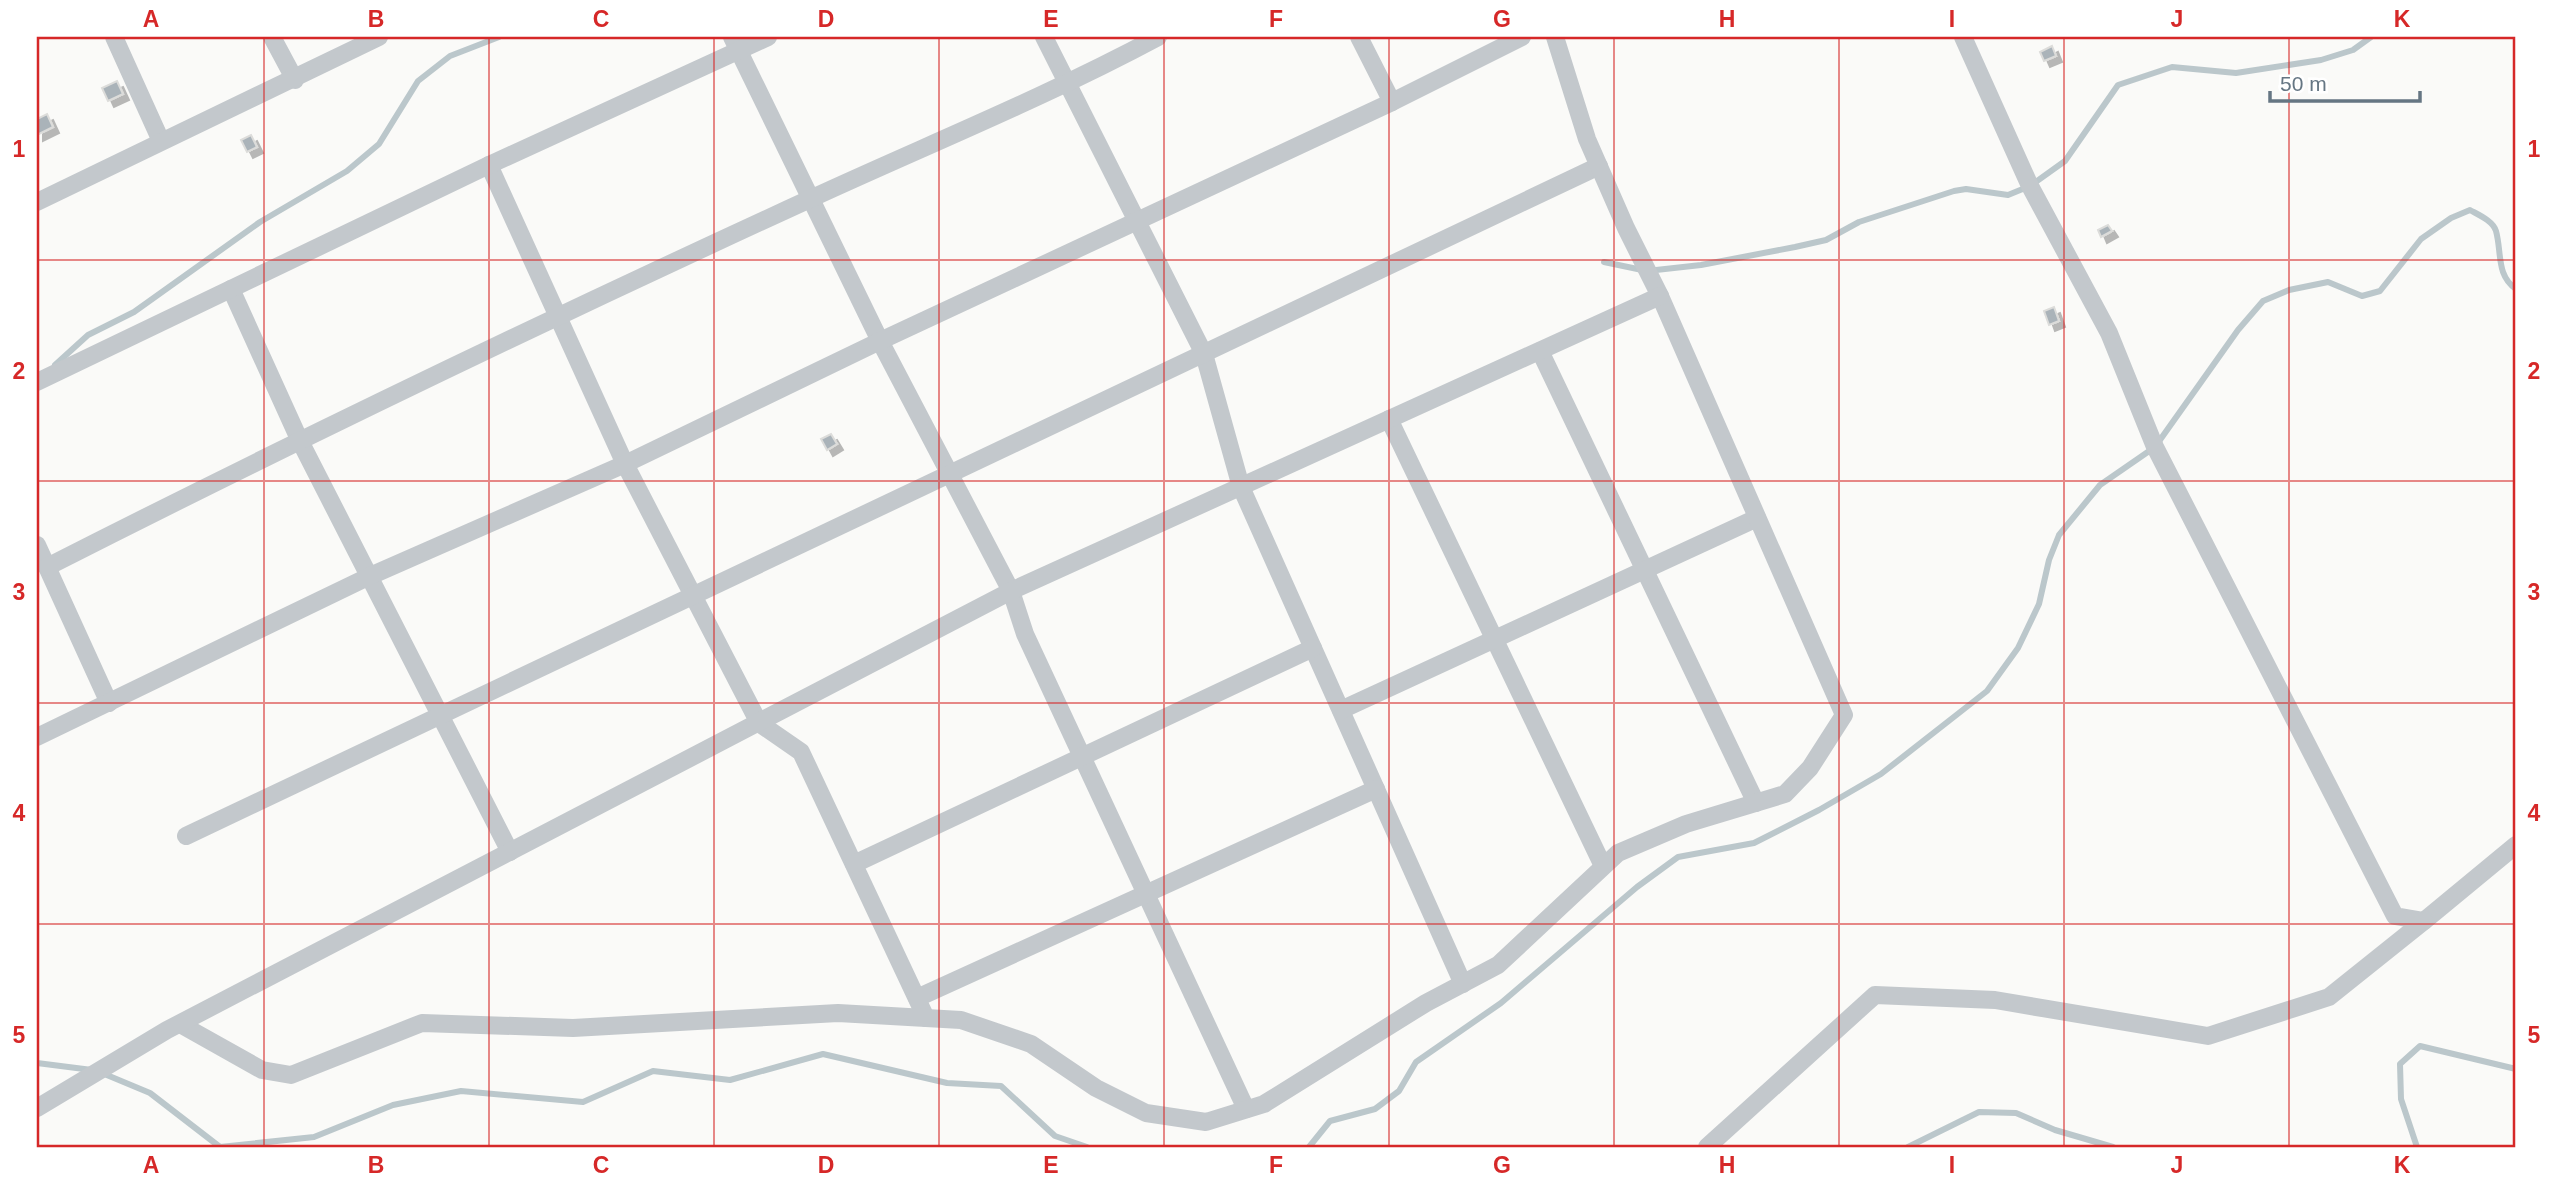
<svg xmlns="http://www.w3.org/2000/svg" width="2553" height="1184" font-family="Helvetica,sans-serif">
<defs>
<filter id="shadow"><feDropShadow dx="6" dy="6" stdDeviation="0" flood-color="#0004"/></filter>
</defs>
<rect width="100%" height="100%" fill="#fafaf8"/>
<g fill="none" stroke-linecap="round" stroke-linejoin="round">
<g stroke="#bbc7cb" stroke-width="6">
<polyline points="1604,262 1647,271 1701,265 1795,247 1826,240 1859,222 1954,191 1966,189 2008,195 2030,186 2065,161 2118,85 2172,67 2236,73 2321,60 2353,50 2371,37"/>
<polyline points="55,365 88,335 134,312 260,222 347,171 379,144 418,81 450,56 499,37"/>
<polyline points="37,1063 92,1070"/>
<polyline points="102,1073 150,1093 220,1147 314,1137 393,1105 461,1091 583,1102 653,1071 730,1080 823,1054 947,1083 1001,1086 1055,1136 1087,1147"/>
<path d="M1309 1147 1330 1121 1375 1109 1399 1091 1416 1062 1501 1003 1637 887 1678 857 1754 843 1819 810 1881 774 1987 691 2018 648 2039 604 2049 560 2059 535 2100 485 2155 447 2238 330 2263 301 2289 290 2328 282 2362 296 2380 291 2421 239 2451 218 2470 210C2479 215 2493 221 2496 231 2502 253 2496 275 2516 289"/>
<polyline points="1908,1147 1979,1112 2016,1113 2055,1130 2113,1147"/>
<polyline points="2417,1147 2401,1099 2400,1064 2420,1046 2516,1069"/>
</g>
</g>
<g fill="#aab3b9" stroke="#dcdcda" stroke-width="2" filter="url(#shadow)">
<polygon points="2052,46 2056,56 2044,61 2040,52"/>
<polygon points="117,81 123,94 108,101 102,88"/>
<polygon points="47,114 53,127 37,135 37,119"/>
<polygon points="251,135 257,147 247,152 241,140"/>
<polygon points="2108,225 2112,231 2101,237 2098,230"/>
<polygon points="2054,307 2059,321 2049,325 2044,311"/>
<polygon points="831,434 837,444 827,450 821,439"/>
</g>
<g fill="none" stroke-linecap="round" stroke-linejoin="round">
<g stroke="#c3c8cc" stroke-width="18">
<polyline points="114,37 161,141"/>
<polyline points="272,37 295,80"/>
<polyline points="732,37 880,341 1011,591 1025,634 1246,1109"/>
<polyline points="1044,37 1204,354 1241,487 1463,984"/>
<polyline points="1359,37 1392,102"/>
<polyline points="1963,37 2030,186 2109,333 2155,447 2395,916 2424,921 2516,845"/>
<polyline points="489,165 625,464 759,723 801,752 926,1018"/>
<polyline points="37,202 379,37"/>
<polyline points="231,289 299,439 510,852"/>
<polyline points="1540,351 1756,803"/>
<polyline points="37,382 489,165 768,37"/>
<polyline points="1389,419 1603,866"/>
<polyline points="37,545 109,703"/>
<path d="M47 567C299 439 553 317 810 199 927 145 1044 98 1158 37"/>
<polyline points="1341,710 1757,518"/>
<polyline points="37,737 370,576 625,464 880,341 1392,102 1522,37"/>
<polyline points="186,836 1599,166"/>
<polyline points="854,864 1313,648"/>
<polyline points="917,998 1376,789"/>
<polyline points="180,1024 262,1070 291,1075 422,1023 573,1028 838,1013 961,1020 1031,1044 1096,1088 1146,1113 1206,1122 1264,1104 1426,1003 1498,965 1618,853 1686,824 1785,794 1810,768 1844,715 1660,296 1626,228 1587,139 1555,37"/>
<polyline points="37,1108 167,1030 1011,591 1660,296"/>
<polyline points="1707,1147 1875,995 1995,1000 2208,1036 2329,997 2424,921"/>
</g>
</g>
<path fill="none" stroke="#d62828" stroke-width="2" stroke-opacity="0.55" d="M264 37V1147M489 37V1147M714 37V1147M939 37V1147M1164 37V1147M1389 37V1147M1614 37V1147M1839 37V1147M2064 37V1147M2289 37V1147M37 260H2516M37 481H2516M37 703H2516M37 924H2516"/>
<rect width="2553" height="1184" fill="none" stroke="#ffffff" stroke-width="77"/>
<path d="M2270 91v10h150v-10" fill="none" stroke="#657683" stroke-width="3.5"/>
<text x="2280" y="91" font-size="21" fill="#657683" stroke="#ffffff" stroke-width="5" paint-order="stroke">50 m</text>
<rect x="38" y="38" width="2476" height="1108" fill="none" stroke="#d62828" stroke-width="2.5"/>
<g font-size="23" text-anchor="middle" font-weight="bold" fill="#d62828">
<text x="151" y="27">A</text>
<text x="376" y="27">B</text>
<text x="601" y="27">C</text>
<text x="826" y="27">D</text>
<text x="1051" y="27">E</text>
<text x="1276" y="27">F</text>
<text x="1502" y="27">G</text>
<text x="1727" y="27">H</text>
<text x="1952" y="27">I</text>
<text x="2177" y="27">J</text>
<text x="2402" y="27">K</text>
<text x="19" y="157">1</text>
<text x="2534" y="157">1</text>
<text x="19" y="379">2</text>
<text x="2534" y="379">2</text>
<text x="19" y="600">3</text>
<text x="2534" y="600">3</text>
<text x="19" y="821">4</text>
<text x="2534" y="821">4</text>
<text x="19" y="1043">5</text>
<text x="2534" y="1043">5</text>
<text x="151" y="1173">A</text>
<text x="376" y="1173">B</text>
<text x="601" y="1173">C</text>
<text x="826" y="1173">D</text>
<text x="1051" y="1173">E</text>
<text x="1276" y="1173">F</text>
<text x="1502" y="1173">G</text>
<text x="1727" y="1173">H</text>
<text x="1952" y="1173">I</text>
<text x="2177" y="1173">J</text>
<text x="2402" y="1173">K</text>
</g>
</svg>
